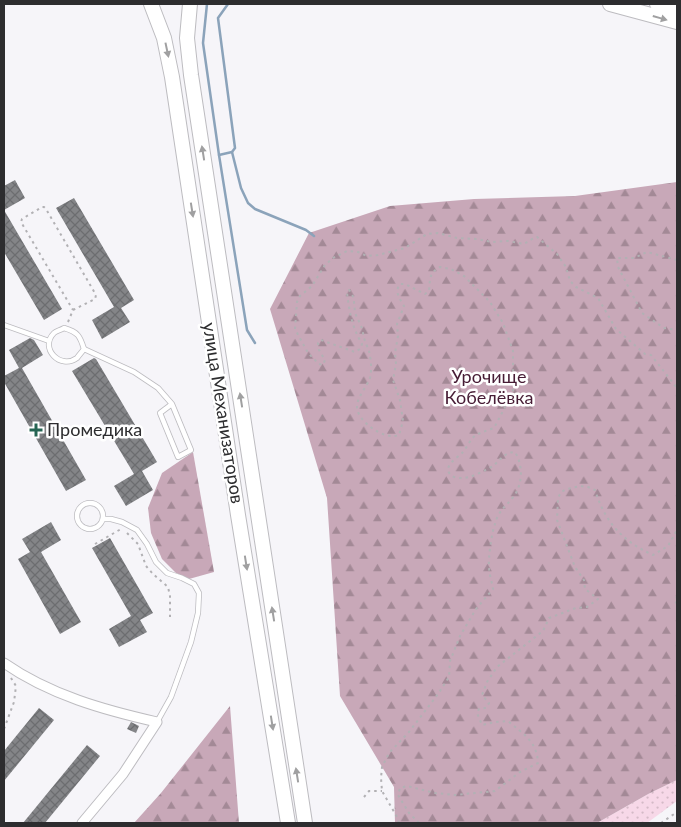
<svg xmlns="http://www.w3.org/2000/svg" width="681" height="827" font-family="Lato,sans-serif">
<defs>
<pattern id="grass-dots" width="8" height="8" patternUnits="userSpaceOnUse" patternTransform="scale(1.25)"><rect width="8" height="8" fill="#f7d8e8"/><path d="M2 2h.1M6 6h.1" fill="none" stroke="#d4bac7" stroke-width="1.8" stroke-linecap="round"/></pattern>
<pattern id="forest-firs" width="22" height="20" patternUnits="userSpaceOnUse" patternTransform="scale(1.25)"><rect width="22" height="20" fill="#c8a8b8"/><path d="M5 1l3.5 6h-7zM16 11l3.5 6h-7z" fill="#a38996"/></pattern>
<pattern id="building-cross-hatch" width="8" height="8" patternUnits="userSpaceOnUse" patternTransform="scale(1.25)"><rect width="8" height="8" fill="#848588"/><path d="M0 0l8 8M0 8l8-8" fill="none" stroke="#6c6d70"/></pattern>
</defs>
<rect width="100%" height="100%" fill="#f6f5f9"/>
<polygon fill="url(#grass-dots)" points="677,780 677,801 647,823 597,823 650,793"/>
<g fill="url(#forest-firs)">
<polygon points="677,182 677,780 650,793 597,823 395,823 394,787 340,696 327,498 270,309 309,233 390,206 474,199 575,196"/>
<polygon points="193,452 214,572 189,579 176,573 162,559 151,533 148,508 162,473"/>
<polygon points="230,706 239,823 134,823 161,793"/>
</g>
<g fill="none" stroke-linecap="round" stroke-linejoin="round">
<g stroke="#8ba3ba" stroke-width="2.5">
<polyline points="207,4 203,43 219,155"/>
<polyline points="228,4 218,18 235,148 232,152 219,155 247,330 255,343"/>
<polyline points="232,152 241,188 248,203 255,209 306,230 314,236"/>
</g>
</g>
<g fill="url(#building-cross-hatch)">
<polygon points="15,180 25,198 4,210 62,309 44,320 4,252 4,186"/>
<polygon points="74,198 134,300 121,308 130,322 102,339 92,320 114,307 56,208"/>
<polygon points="30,338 34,340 43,355 22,368 86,480 66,491 4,382 4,376 19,368 9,350"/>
<polygon points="94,358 96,359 157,462 142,471 153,490 126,506 114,486 134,474 72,371"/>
<polygon points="51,522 61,540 41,552 81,622 60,634 18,559 30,552 22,539"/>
<polygon points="110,538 153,613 140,620 147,632 119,647 109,629 131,616 92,548"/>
<polygon points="39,708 54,720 4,781 4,751"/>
<polygon points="131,722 139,726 136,733 127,729"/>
<polygon points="87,745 100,756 45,823 23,823"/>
</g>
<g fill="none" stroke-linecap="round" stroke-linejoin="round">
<defs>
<g id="service">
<polyline points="4,325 49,341"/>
<path d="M64 328C78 332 80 336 84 349 82 352 79 355 77 358 60 370 39 348 54 333 56 331 61 330 64 328Z"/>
<polyline points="84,349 134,372 158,388 172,404 160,413 178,457 191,450 172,404"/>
<circle cx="90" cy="516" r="13"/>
<polyline points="103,519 111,519 122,522 137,530 147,544 156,562 167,573 182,578 194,584 199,593 198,613 191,642 171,697 157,722"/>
</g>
<path id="minor" d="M4 663C50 695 104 710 157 722L123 774 82 823"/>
<g id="primary">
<polyline points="151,4 164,38 172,77 238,515 288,823"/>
<polyline points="190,4 187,38 191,75 305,823"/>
<polyline points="610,4 677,22"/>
<polyline points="657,4 677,9"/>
</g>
</defs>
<use href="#service" stroke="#bdbcc0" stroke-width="6"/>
<use href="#minor" stroke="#bdbcc0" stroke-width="11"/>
<use href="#primary" stroke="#bdbcc0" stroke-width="16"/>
<g stroke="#b2b1b4" stroke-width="2" stroke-dasharray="2.5 4" stroke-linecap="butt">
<polyline points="677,260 647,252 634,258 617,258 618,267 642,313 664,328 677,330"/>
<polyline points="68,322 73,310 95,299 96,295 46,209 44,207 42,207 22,219 21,222 73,310"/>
<polyline points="127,533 138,544 146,566 153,574 168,587 170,596 170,617"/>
<polyline points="95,544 121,529"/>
<polyline points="677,596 675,602 677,603"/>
<polyline points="4,729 14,702 16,686 11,678"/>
<polyline points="364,797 369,791 382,791"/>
<path d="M399 823 397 817 382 791 381 778 382 767 389 753 409 732 438 694 449 677 450 661 460 636 476 609 493 589C492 582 489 574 489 566 488 559 492 531 495 524 499 509 506 507 514 496 523 483 523 465 515 452 505 452 500 460 493 466 486 470 469 479 461 478 457 478 452 477 450 474 443 466 457 458 462 453 467 448 470 439 476 435 482 432 488 430 494 428L513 392V351L503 323 490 302 464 276 451 269 440 267C429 273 430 279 429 291L425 294 405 284H400C394 292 400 299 404 306L397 324 398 336 395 353 396 364 393 380 400 400 403 421 399 435C385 441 356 421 357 406 357 398 367 386 370 378 372 370 371 359 369 351 368 348 366 344 365 341 363 336 363 330 361 326 360 322 357 319 356 315 353 307 356 297 349 290L347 292C349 311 352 327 362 344L360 349 355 352 321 340 318 343 319 350 325 360 323 365 319 364 308 353 295 329 297 302 300 296 312 286 325 265 333 258 347 251 358 252 367 256 378 255 405 248 427 234 438 233 457 238 477 239 492 242 508 241 524 244 532 239 537 237 557 254 566 267 570 281 576 287 598 298 616 329 645 354 651 355 677 388"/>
<path d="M419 823 409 813 398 795 400 788 407 786 435 793 455 795 495 791 520 772 538 763C537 741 523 734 508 721L495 722 482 725 477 713 479 709 486 708 489 703 482 695 487 682 497 667 543 631 549 618 576 608 587 607 598 599 585 589 584 580 575 567 557 520 558 498 561 492 567 489 580 486 588 487 595 490C605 522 622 541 653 555L668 546 677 530"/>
<polyline points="661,823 677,812"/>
</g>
<use href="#service" stroke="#fff" stroke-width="4.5"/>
<use href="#minor" stroke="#fff" stroke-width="9"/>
<use href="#primary" stroke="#fff" stroke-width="14"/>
</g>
<defs><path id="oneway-solid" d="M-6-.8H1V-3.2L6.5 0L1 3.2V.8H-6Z" transform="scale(1.25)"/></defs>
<g fill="#a0a0a1">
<use href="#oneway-solid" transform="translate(660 18) rotate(16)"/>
<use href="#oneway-solid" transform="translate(167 50) rotate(78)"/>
<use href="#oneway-solid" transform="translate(203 153) rotate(-99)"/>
<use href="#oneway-solid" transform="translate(192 210) rotate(81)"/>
<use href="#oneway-solid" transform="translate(241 400) rotate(-99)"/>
<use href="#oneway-solid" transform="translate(246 563) rotate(81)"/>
<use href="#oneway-solid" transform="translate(273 614) rotate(-99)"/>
<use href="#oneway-solid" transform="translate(272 723) rotate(81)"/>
<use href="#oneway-solid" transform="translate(297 775) rotate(-99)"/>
</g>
<path fill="#266553" stroke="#fff" stroke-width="2" d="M33.5 422.5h5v5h5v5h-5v5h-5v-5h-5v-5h5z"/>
<g text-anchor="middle" stroke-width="5" stroke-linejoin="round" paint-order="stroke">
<g font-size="18" fill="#471c35" stroke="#fff">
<text x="489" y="383">Урочище<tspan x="489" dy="21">Кобелёвка</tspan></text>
</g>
<g font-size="18" fill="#2d2d2f" stroke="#fff">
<text transform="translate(223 413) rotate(81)" y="6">улица Механизаторов</text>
</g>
<g font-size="18" fill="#2d2d2f" stroke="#fff" text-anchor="start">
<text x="47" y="436">Промедика</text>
</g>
</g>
<rect width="681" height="827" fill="none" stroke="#2d2d2f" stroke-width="10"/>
</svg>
